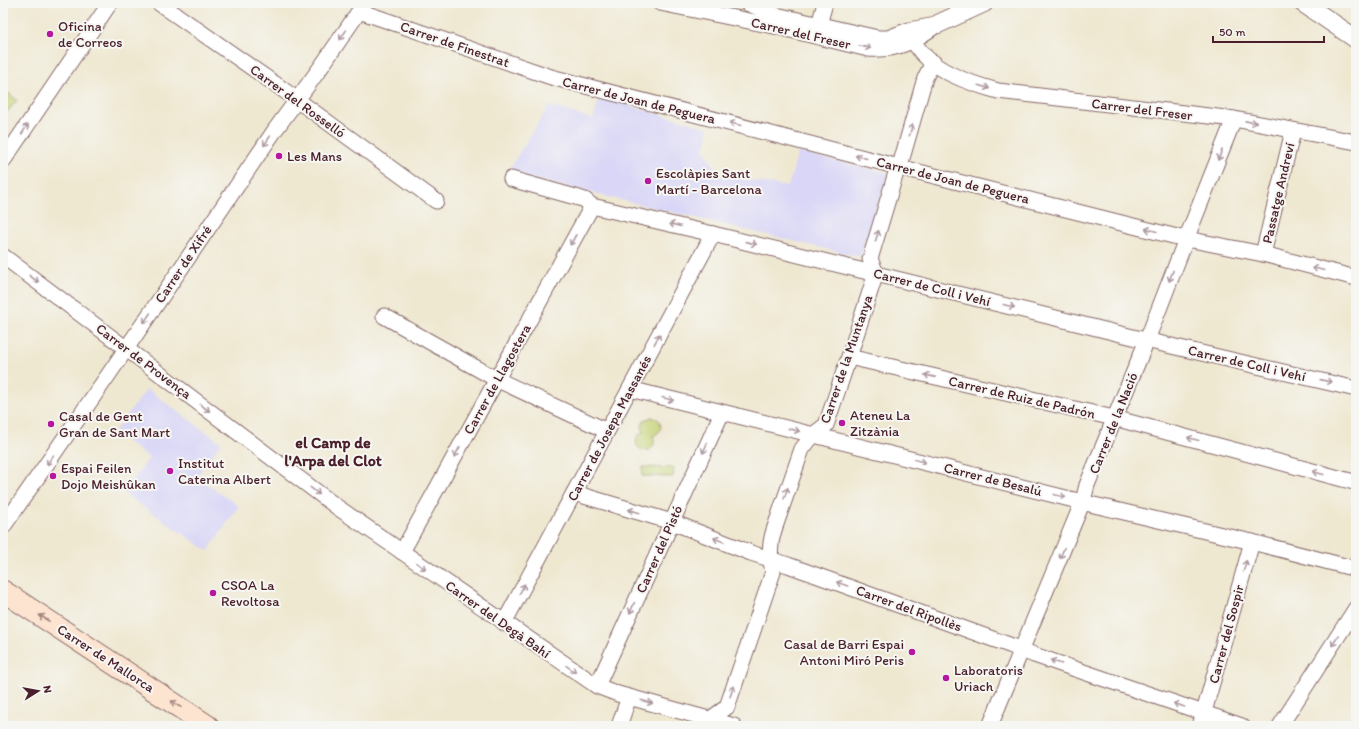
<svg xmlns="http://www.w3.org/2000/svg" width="1359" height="729" font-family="Itim,sans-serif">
<rect width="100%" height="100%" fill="#f6f6f2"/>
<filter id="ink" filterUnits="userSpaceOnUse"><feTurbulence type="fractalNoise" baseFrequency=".025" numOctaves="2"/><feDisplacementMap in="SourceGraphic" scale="8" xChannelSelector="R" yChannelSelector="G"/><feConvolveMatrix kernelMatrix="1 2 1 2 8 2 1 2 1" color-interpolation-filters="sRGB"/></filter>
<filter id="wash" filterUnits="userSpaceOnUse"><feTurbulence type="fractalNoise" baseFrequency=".012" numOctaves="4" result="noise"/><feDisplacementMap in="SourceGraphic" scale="16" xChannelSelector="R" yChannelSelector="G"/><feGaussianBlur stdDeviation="0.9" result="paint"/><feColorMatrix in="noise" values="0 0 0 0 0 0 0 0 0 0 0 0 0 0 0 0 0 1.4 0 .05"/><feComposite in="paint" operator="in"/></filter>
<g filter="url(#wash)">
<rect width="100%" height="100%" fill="#efe8d1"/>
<g fill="#d9d6f7">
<polygon points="600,97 709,128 704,150 720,175 788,187 798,152 888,173 860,257 512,174 511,166 549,106 593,119"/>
<polygon points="147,389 221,443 196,477 239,506 208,551 123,493 149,458 114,432"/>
</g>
<g fill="#c5d375" stroke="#887950">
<polygon points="3,89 17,100 3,117"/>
<path d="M652 417 659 420C663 428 660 433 653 436 658 448 645 456 637 446 635 439 637 434 644 432L642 427 644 420Z"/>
<polygon points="643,467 674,468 673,477 642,476"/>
</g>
</g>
<g filter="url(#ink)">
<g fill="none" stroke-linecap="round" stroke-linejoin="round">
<defs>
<g id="minor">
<polyline points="159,3 278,86 436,201"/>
<path d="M660 3 774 26 868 49C899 51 914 41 938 24"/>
<polyline points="747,3 776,15 878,38 888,38 909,30 931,26"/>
<polyline points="359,11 551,77 895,166 1177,237 1263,254 1356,278"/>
<polyline points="819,25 825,3"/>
<path d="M913 41C917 46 920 52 925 56 940 73 976 85 998 91L1234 119 1356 142"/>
<polyline points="3,161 110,3"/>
<polyline points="511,179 579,198 585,200 592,206 713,234 1137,338 1356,389"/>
<polyline points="1263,254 1293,131"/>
<polyline points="3,256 337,507 597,686 618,694 734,726"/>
<polyline points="876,273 870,259 898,166 901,162 925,78 933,62"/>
<polyline points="384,316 496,379 607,431"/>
<polyline points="849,357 1114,418 1350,481 1356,482"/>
<polyline points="630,389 1094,505 1252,542 1356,569"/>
<polyline points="574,493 672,522 751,553 788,565 1012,646 1034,655 1242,726"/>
<polyline points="3,527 109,374 275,130 321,67 364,4"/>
<polyline points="402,552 592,206"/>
<polyline points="504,623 713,234"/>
<polyline points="597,686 719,419 721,412"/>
<path d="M707 725 709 720 727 707 773 572C769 557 769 545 774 530L802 449 813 435 826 425 849 357 876 273"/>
<polyline points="619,726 629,697"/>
<polyline points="990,726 1083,501 1087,485 1147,340 1183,247 1234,119"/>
<polyline points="1200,726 1252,542"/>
<polyline points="1280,726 1356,608"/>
</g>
<g id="tertiary">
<polyline points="1303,3 1356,39"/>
<polyline points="938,24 984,3"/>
</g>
<polyline id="secondary" points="3,591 208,726"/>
</defs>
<use href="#minor" stroke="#846565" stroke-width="17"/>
<use href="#tertiary" stroke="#846565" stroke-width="20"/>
<use href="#secondary" stroke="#846565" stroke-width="23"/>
<use href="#minor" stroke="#fff" stroke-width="15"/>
<use href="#tertiary" stroke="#fff" stroke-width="18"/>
<use href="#secondary" stroke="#fde4d1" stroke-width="21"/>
</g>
<defs><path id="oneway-shaft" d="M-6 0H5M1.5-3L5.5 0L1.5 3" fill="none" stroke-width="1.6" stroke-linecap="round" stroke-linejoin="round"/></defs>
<g stroke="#ae9aa0">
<use href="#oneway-shaft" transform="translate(343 35) rotate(124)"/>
<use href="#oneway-shaft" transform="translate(865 47) rotate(11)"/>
<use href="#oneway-shaft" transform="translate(984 87) rotate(16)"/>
<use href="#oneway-shaft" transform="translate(1251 122) rotate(11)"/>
<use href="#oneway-shaft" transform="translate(735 124) rotate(-166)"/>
<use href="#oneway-shaft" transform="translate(25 129) rotate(-56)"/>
<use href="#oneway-shaft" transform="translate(911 130) rotate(-74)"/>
<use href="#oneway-shaft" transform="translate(267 141) rotate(124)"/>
<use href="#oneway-shaft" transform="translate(1220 155) rotate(112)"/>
<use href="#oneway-shaft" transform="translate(861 157) rotate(-166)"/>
<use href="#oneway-shaft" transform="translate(675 225) rotate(-167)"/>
<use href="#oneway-shaft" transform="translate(1151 230) rotate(-166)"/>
<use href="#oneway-shaft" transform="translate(877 236) rotate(-73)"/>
<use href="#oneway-shaft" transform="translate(573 240) rotate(119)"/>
<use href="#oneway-shaft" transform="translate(751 243) rotate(14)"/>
<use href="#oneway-shaft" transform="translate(1318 269) rotate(-166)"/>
<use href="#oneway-shaft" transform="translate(1171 276) rotate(111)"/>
<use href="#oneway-shaft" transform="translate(34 279) rotate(37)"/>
<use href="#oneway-shaft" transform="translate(1009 306) rotate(14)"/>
<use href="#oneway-shaft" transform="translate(147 318) rotate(124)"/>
<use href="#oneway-shaft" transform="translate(657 339) rotate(-62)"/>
<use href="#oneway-shaft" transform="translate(930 376) rotate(-167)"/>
<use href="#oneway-shaft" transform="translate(1326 381) rotate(13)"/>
<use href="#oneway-shaft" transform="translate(668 399) rotate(14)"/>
<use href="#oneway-shaft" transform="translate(205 408) rotate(37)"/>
<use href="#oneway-shaft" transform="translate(794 430) rotate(14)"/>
<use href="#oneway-shaft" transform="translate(1193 439) rotate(-165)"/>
<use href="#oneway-shaft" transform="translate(705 448) rotate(114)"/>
<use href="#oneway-shaft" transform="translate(457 452) rotate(119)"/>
<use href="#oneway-shaft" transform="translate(50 460) rotate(125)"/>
<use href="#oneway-shaft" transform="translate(920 461) rotate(14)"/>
<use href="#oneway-shaft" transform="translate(1318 473) rotate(-165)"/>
<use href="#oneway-shaft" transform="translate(315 491) rotate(38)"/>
<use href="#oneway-shaft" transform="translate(786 493) rotate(-71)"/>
<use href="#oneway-shaft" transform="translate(1060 496) rotate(14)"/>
<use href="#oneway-shaft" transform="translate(634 511) rotate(-164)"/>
<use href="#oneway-shaft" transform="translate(719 540) rotate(-159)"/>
<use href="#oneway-shaft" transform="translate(1062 553) rotate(113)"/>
<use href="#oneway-shaft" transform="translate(421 566) rotate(35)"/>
<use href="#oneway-shaft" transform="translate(1245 566) rotate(-75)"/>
<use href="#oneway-shaft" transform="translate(842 584) rotate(-160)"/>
<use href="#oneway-shaft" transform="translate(522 589) rotate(-62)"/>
<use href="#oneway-shaft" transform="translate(632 608) rotate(114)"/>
<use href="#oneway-shaft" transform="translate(1335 641) rotate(123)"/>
<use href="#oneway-shaft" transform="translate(1056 662) rotate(-161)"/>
<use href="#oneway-shaft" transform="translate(571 669) rotate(34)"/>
<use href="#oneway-shaft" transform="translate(732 691) rotate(-71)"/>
<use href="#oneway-shaft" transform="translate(647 702) rotate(16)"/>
<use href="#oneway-shaft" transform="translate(1179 705) rotate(-161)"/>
</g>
<g stroke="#a4827e">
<use href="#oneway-shaft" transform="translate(44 618) rotate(-147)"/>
<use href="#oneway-shaft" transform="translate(176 704) rotate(-146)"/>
</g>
</g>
<g fill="#b5179e" stroke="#f6f6f2" stroke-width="1.5">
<circle cx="50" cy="34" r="4"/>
<circle cx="279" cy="156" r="4"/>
<circle cx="648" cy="181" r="4"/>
<circle cx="842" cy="423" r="4"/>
<circle cx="51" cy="424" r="4"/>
<circle cx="170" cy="471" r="4"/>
<circle cx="53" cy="476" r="4"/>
<circle cx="213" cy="593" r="4"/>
<circle cx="912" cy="652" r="4"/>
<circle cx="946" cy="678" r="4"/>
</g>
<g text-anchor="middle" stroke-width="4" stroke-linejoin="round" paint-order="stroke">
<g font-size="14" fill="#4a1f2b" stroke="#f6f6f2" text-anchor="start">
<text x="58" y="31">Oficina<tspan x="58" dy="16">de Correos</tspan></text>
<text x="287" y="161">Les Mans</text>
<text x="656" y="178">Escolàpies Sant<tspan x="656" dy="16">Martí - Barcelona</tspan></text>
<text x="850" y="420">Ateneu La<tspan x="850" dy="16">Zitzània</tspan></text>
<text x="59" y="421">Casal de Gent<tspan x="59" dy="16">Gran de Sant Mart</tspan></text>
<text x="178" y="468">Institut<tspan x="178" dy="16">Caterina Albert</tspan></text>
<text x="61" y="473">Espai Feilen<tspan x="61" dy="16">Dojo Meishûkan</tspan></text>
<text x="221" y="590">CSOA La<tspan x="221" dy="16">Revoltosa</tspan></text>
<text x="904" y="649" text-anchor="end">Casal de Barri Espai<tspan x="904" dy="16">Antoni Miró Peris</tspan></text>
<text x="954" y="675">Laboratoris<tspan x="954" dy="16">Uriach</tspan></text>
</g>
<g font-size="14" fill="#4a1f2b" stroke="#f6f6f2">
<text transform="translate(801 33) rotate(13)" y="5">Carrer del Freser</text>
<text transform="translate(455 44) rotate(19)" y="5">Carrer de Finestrat</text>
<text transform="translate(639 100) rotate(14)" y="5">Carrer de Joan de Peguera</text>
<text transform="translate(298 101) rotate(36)" y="5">Carrer del Rosselló</text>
<text transform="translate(1142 109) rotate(7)" y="5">Carrer del Freser</text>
<text transform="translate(953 180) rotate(14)" y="5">Carrer de Joan de Peguera</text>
<text transform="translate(1278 193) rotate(-77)" y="5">Passatge Andreví</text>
<text transform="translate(183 264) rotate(-56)" y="5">Carrer de Xifré</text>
<text transform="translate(932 287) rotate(14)" y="5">Carrer de Coll i Vehí</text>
<text transform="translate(846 359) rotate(-71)" y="5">Carrer de la Muntanya</text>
<text transform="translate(144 361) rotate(37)" y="5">Carrer de Provença</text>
<text transform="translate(1247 363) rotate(13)" y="5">Carrer de Coll i Vehí</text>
<text transform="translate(497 379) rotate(-61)" y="5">Carrer de Llagostera</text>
<text transform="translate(1022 397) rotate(13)" y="5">Carrer de Ruiz de Padrón</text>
<text transform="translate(1113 423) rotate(-68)" y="5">Carrer de la Nació</text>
<text transform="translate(609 428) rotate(-62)" y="5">Carrer de Josepa Massanés</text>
<text transform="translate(993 479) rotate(14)" y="5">Carrer de Besalú</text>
<text transform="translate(659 549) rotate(-66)" y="5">Carrer del Pistó</text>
<text transform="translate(909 608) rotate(20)" y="5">Carrer del Ripollès</text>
<text transform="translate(498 619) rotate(35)" y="5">Carrer del Degà Bahí</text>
<text transform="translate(1226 634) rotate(-75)" y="5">Carrer del Sospir</text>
<text transform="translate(106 658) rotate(33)" y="5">Carrer de Mallorca</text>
</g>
<g font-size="16" font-weight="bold" fill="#4a1f2b" stroke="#f6f6f2">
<text x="333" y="448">el Camp de<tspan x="333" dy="18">l'Arpa del Clot</tspan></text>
</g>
</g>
<rect width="1359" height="729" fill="none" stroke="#f6f6f2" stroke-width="16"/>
<g transform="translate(38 691) rotate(79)" stroke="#f6f6f2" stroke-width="3" paint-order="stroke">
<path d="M0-3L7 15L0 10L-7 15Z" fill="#4a1f2b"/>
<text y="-6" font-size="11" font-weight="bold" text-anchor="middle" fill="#4a1f2b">N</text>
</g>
<path d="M1213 36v6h111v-6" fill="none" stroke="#4a1f2b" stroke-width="2"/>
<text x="1219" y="36" font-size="12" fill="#4a1f2b" stroke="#f6f6f2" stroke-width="3" paint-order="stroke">50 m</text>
</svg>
